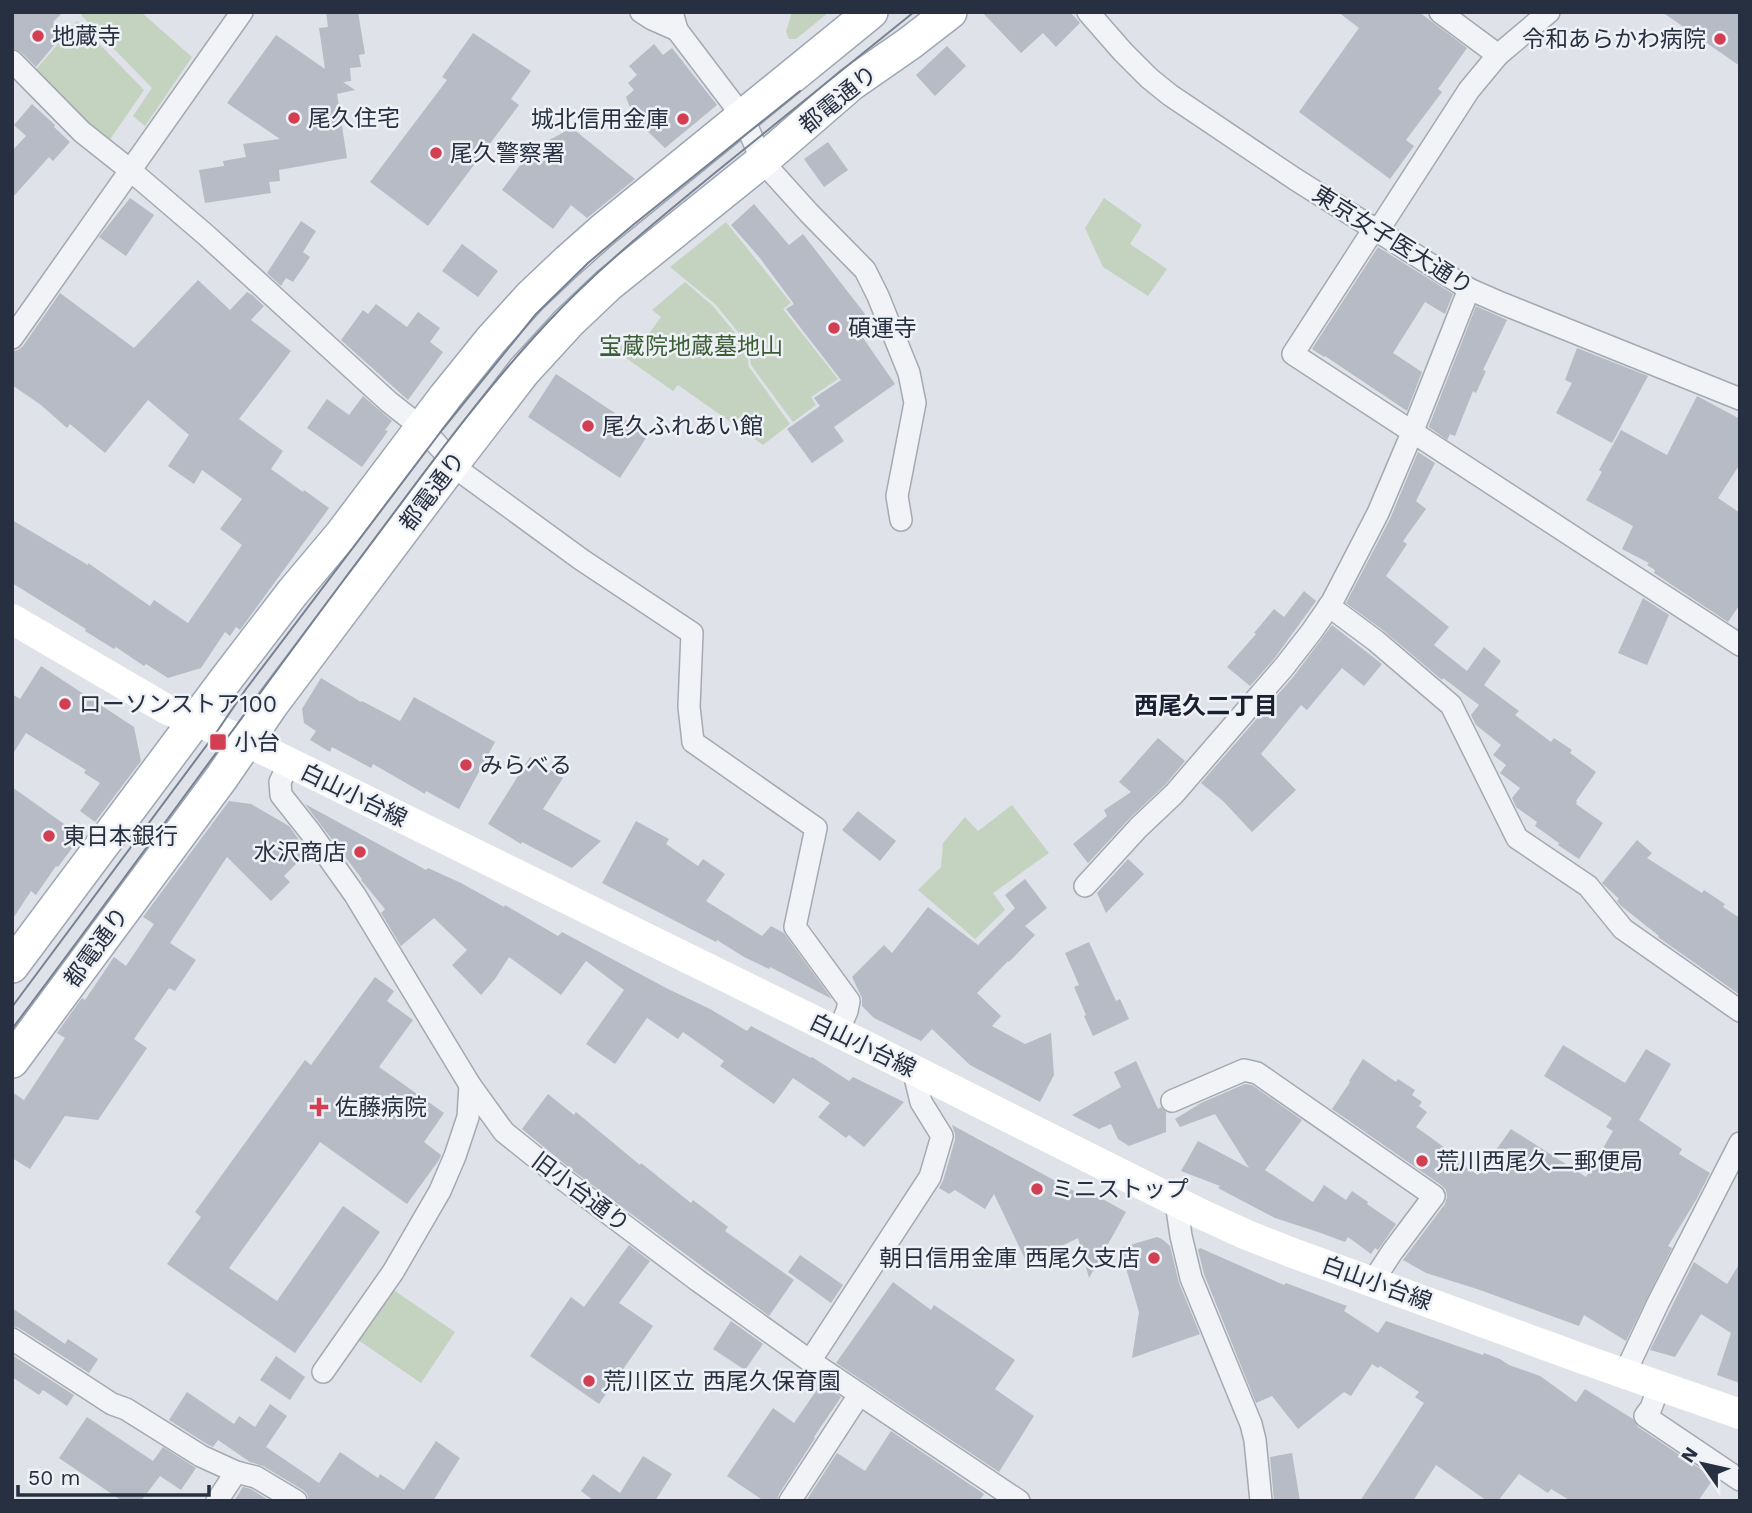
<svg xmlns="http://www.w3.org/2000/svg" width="1752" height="1513" font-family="'Work Sans','Noto Sans JP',sans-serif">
<rect width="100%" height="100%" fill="#dfe2e8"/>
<g fill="#c4d3bf">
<polygon points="82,12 141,12 192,57 145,126 133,116 152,88 81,15"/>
<polygon points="792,12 829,12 796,39 789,39 786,32"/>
<polygon points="77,21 144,90 109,141 89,125 34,72"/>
<polygon points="1104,198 1142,225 1130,244 1167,269 1148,296 1103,267 1085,228"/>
<polygon points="726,222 791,303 783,309 838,379 811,397 816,405 793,422 751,365 748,344 715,304 670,267"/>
<polygon points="685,282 713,306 745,345 749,367 790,424 763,445 678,385 673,391 616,351 629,339 640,346 661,317 652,310"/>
<polygon points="1012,805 1049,853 993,893 1005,910 975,939 918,890 941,867 943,843 965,817 978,831"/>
<polygon points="392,1289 455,1332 421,1383 358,1340"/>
</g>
<g fill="#b6bbc5">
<polygon points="12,12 63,12 53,22 65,32 36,67 21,52 12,48"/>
<polygon points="326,12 358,12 365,54 359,55 361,67 350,68 351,81 343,82 355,90 337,94 347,158 279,170 280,181 269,182 271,193 205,203 199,170 224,166 223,161 246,157 243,144 280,139 227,103 276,35 325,69 319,28 328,27"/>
<polygon points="982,12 1070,12 1080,23 1056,47 1043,33 1021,53"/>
<polygon points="1338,12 1419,12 1467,48 1438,89 1442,92 1406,140 1414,146 1390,179 1299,112 1359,28"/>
<polygon points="1662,12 1740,12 1740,66"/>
<polygon points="473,33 531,71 511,99 519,105 428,226 370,182 447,80 442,77"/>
<polygon points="654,44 663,55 672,48 717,105 665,148 634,118 626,97 634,90 628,83 637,75 629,66"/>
<polygon points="947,46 966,66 935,96 916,75"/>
<polygon points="32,104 55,125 54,127 70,142 53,161 49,157 12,198 12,151 26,136 14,125"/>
<polygon points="572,128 635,179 587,218 571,205 553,229 502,190 532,149"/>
<polygon points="828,142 848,170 824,187 804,159"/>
<polygon points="130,198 154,215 126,256 99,237"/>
<polygon points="754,204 789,245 803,234 865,314 863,317 871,328 861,335 895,384 834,427 844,441 812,463 787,429 820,406 814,398 841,380 786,309 794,304 760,258 731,225"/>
<polygon points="301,221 316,231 303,252 310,257 293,282 286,278 281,286 267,273"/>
<polygon points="462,244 498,271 478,297 442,271"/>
<polygon points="1378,247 1453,294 1445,314 1425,302 1393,353 1422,372 1407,411 1325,356 1324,357 1312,349"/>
<polygon points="198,280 230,310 247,292 252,295 264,306 251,320 291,351 239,419 283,451 271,469 303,492 304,490 329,508 240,630 236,627 230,636 225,632 201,668 168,678 146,664 144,666 116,647 114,649 85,631 86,629 12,583 12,520 88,565 88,563 150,606 154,600 188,623 242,545 220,529 242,499 202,470 194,484 168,466 189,435 148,400 105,453 70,424 67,428 41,405 12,385 12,351 18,350 23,346 60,293 134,348"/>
<polygon points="376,304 407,327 418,312 440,328 430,342 443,352 408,400 341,340 363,310 368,314"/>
<polygon points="1476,306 1507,320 1483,370 1486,371 1476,393 1473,391 1455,436 1450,434 1447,440 1429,427 1429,426"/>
<polygon points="1577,348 1648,376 1612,443 1556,413 1572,383 1565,380"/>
<polygon points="556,374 648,435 620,478 528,417"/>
<polygon points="363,396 392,421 385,430 388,431 362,467 307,428 327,399 349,415"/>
<polygon points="1697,396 1740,419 1740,464 1718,498 1740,513 1740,604 1728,622 1654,573 1655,570 1647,565 1649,563 1622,549 1633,526 1586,500 1602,472 1599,470 1621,430 1667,455"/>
<polygon points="1418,452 1435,463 1416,501 1426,509 1403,541 1407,544 1386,576 1449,627 1434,645 1467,671 1484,647 1501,661 1484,685 1519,711 1515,715 1551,742 1554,738 1572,750 1570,753 1596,772 1576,801 1577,802 1576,804 1603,823 1579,859 1558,845 1559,843 1535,826 1537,822 1516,807 1512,798 1520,788 1500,773 1506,765 1493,755 1501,745 1476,725 1471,715 1479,705 1443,678 1442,680 1384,631 1346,603 1390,519"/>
<polygon points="1304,591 1316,601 1274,659 1250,686 1227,667 1256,634 1254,633 1274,609 1284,617"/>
<polygon points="1643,598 1669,615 1647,665 1618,653"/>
<polygon points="1332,625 1382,664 1364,686 1342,668 1307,710 1301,705 1261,754 1296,790 1252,832 1223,801 1201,783 1294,676"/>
<polygon points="41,666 134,727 141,761 95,822 80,811 100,783 84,773 86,770 26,733 12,755 12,694 20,699"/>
<polygon points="321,678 361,702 362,701 400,721 414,697 495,742 459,809 426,791 425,794 373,764 371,768 332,747 330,752 310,740 316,731 304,723 302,709"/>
<polygon points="1158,738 1185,761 1165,785 1130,818 1088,863 1073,844 1107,816 1104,810 1131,792 1119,782"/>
<polygon points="530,757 563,778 543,809 601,841 572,868 522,842 521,844 488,824"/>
<polygon points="12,787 81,836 58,867 56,866 36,895 31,891 12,920"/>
<polygon points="229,801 251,804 289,826 308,852 284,876 290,882 271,901 227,857 170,943 196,960 175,991 169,988 134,1039 147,1048 98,1120 65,1116 30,1169 12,1158 12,1092 24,1100 65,1038 57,1033 82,998 85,1000 114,957 126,966 154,924 143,917"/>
<polygon points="305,804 426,870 428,868 461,883 504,907 505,905 558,936 562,932 668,989 710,1009 747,1031 751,1026 811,1058 812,1057 849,1081 853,1077 904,1102 864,1147 849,1135 846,1138 818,1117 830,1103 793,1078 774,1104 720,1066 724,1061 683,1032 678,1039 647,1018 615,1064 586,1044 624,990 586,961 561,995 509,957 495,979 481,995 452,965 467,950 434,918 401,946 381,913 385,909 361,880 362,879"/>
<polygon points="858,811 896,841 880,861 842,830"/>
<polygon points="636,821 669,839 666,844 698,866 703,859 725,874 706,901 762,936 771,926 784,933 832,999 770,967 769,969 744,957 717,940 716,942 602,883"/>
<polygon points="1637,840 1652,853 1647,858 1702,893 1704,890 1725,904 1723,907 1740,918 1740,995 1658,937 1659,936 1620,905 1617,901 1619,899 1602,883"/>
<polygon points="1128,859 1144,874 1106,913 1097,893"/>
<polygon points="1025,879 1047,908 1025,926 1035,935 1009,962 1008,961 977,993 1001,1016 992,1026 1025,1044 1051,1033 1054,1075 1040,1102 970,1065 932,1029 921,1041 874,1018 862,1006 862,998 852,977 884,945 892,953 928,907 978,945 1015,908 1005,895"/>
<polygon points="1089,942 1116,1001 1120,999 1129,1019 1093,1036 1084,1016 1086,1015 1074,987 1079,985 1065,953"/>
<polygon points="375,977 394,991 387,1001 413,1020 379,1067 444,1113 424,1142 441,1155 439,1160 407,1204 320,1142 229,1268 277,1301 343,1206 380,1232 295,1353 167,1264 201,1217 195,1212 305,1060 311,1065"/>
<polygon points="1563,1045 1625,1083 1646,1049 1671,1064 1639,1120 1682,1149 1679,1154 1710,1173 1696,1200 1668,1246 1672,1248 1626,1341 1584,1315 1579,1326 1477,1289 1426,1273 1403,1260 1445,1204 1447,1197 1446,1190 1441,1185 1332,1109 1350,1082 1349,1081 1363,1059 1396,1082 1398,1079 1415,1090 1412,1095 1422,1102 1419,1106 1427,1112 1416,1127 1448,1150 1446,1154 1478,1175 1511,1129 1586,1177 1613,1131 1606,1127 1612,1118 1544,1076"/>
<polygon points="1136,1061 1158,1109 1161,1107 1166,1112 1166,1132 1129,1146 1118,1139 1111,1124 1099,1129 1072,1115 1121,1087 1114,1072"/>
<polygon points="1245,1084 1252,1085 1302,1120 1265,1170 1313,1202 1324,1185 1346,1200 1352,1191 1368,1202 1367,1204 1396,1224 1378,1250 1375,1248 1371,1254 1348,1237 1345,1242 1318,1232 1275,1218 1218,1188 1220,1186 1181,1171 1198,1141 1249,1168 1215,1114 1180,1127 1175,1119 1201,1103"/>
<polygon points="548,1094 574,1115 576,1112 640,1165 641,1163 691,1203 693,1200 728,1227 725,1231 794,1280 769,1316 572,1170 522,1129"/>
<polygon points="952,1125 1087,1198 1090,1192 1126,1212 1089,1278 1078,1238 1027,1263 994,1194 985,1209 955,1190 949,1194 939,1188 943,1181 955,1140 955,1134"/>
<polygon points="1157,1237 1162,1239 1170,1246 1179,1283 1200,1334 1132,1358 1139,1312 1120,1248"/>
<polygon points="629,1245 650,1261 619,1303 653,1326 599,1404 530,1356 571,1297 584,1307"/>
<polygon points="1200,1248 1284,1285 1286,1283 1347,1306 1344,1311 1378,1333 1386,1321 1483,1355 1484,1353 1500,1359 1509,1365 1540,1376 1576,1402 1585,1389 1633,1419 1638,1427 1714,1478 1698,1501 1571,1501 1551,1489 1548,1493 1519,1474 1498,1501 1487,1501 1436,1465 1413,1501 1360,1501 1424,1403 1415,1397 1419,1392 1380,1366 1378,1368 1372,1364 1351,1396 1344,1392 1298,1429 1272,1396 1256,1403 1204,1274 1198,1250"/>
<polygon points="800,1255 843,1285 831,1303 788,1272"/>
<polygon points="1694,1262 1727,1284 1740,1263 1740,1383 1717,1375 1731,1333 1701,1314 1675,1357 1650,1350"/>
<polygon points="893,1282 931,1310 934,1305 1015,1360 995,1389 1034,1416 999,1472 836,1363"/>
<polygon points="12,1308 65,1344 68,1339 98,1359 89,1373 19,1328 12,1326"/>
<polygon points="731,1321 763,1344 745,1370 713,1349"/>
<polygon points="12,1355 74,1395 67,1406 43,1390 39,1395 12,1377"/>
<polygon points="276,1356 305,1377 290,1400 260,1380"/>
<polygon points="821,1384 841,1397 814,1437 815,1438 779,1494 777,1501 764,1501 727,1476 773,1408 794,1423"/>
<polygon points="187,1392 234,1424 239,1416 255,1427 270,1404 287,1416 266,1447 319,1483 340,1452 378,1478 380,1474 404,1490 436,1441 460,1458 433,1501 309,1501 307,1494 303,1490 263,1466 250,1462 218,1440 213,1447 207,1444 169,1420"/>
<polygon points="87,1417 153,1461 163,1447 196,1468 181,1490 160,1476 141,1501 122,1501 59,1458"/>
<polygon points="891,1431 984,1494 979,1501 806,1501 837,1453 865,1471"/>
<polygon points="1292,1453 1300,1501 1274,1501 1270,1457"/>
<polygon points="643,1456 672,1474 655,1501 594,1501 581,1491 593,1474 620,1493"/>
<polygon points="243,1487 251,1489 270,1501 234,1501"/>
</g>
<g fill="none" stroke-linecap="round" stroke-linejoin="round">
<defs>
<g id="street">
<polyline points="641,12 652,19 677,30"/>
<polyline points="672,12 677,30 743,117 762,161 809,213 865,270 878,296 909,373 915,403 897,496 901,520"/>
<polyline points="1088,12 1123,52 1149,78 1170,95 1295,179 1376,230 1469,289 1501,303 1740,399"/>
<polyline points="1440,12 1498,55"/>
<path d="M1549 12 1498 55 1469 90 1383 223 1368 238 1293 354C1441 452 1591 548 1740 645"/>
<polyline points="12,61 82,132 130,170 206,235 389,402 422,428 464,474 582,560 692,633 689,707 693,742 816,828 795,927 849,1001 847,1011 838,1032"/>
<polyline points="12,338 242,12"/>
<polyline points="1329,606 1376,641 1451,705 1517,838 1588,886 1623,929 1740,1011"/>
<polyline points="289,763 280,782 281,795 311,833 355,895 470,1085 504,1132 564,1180 697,1280 810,1361 1019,1501"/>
<polyline points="1085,886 1139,827 1174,794 1238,720 1284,667 1312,631 1332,602 1378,513 1412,433 1469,289"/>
<polyline points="1172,1101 1244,1070 1257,1073 1434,1196 1392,1252 1373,1281"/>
<polyline points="1176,1202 1181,1236 1191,1278 1251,1424 1255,1440 1261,1501"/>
<polyline points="12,1339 112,1404 126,1409 201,1456 236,1472 256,1477 296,1501"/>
<polyline points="810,1361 930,1177 942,1136 921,1102 913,1069"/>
<polyline points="323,1372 393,1272 440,1191 455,1156 468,1117 470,1085"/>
<polyline points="1625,1373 1658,1303 1740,1143"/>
<polyline points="1659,1386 1651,1408 1645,1416 1740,1480"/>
<polyline points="217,1501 236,1472"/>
<polyline points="790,1501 859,1395"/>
</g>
<g id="primary">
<polyline points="12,966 227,678 293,592 341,535 445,397 491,340 530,297 568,261 603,230 871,12"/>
<polyline points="12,1061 222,777 272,704 453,463 524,371 569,322 608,285 762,161 851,84 910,43 950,12"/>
</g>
</defs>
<use href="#street" stroke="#a4a9b2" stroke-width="24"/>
<use href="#primary" stroke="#9da6b4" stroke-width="36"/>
<use href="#street" stroke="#f1f3f7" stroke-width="21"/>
<polyline stroke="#fff" stroke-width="30" points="12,619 166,709 247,742 272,754 870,1048 1201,1214 1247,1235 1293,1253 1594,1363 1740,1414"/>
<use href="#primary" stroke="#fff" stroke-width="33"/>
<g stroke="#778192" stroke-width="2">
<polyline points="12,1007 218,730 246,689 442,430 536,314 588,263 633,225 800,91"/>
<path d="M12 1029C124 880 232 730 343 581 409 494 472 403 547 323 599 267 658 220 716 172 782 119 848 66 914 12"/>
</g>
</g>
<g fill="#d23f53" stroke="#eef1f6" stroke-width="2.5">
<circle cx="38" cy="36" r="7"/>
<circle cx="1720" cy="39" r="7"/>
<circle cx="294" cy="118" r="7"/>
<circle cx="683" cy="119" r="7"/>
<circle cx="436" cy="153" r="7"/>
<circle cx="834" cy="328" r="7"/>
<circle cx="588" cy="426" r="7"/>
<circle cx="65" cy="704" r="7"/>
<rect x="209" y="733" width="18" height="18" rx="3.5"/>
<circle cx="466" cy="765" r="7"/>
<circle cx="49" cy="836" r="7"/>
<circle cx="360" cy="852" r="7"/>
<path d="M315.5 1096.5h7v7h7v7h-7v7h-7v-7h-7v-7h7z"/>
<circle cx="1422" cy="1161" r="7"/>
<circle cx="1037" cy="1189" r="7"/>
<circle cx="1154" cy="1258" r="7"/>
<circle cx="589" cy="1381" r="7"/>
</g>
<g text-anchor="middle" stroke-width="5" stroke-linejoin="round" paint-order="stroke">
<g font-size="23" fill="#273040" stroke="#eef1f6" text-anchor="start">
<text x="52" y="44">地蔵寺</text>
<text x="1706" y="47" text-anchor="end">令和あらかわ病院</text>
<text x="308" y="126">尾久住宅</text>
<text x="669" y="127" text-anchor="end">城北信用金庫</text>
<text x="450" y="161">尾久警察署</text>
<text x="848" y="336">碩運寺</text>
<text x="602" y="434">尾久ふれあい館</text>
<text x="79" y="712">ローソンストア100</text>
<text x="234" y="750">小台</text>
<text x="480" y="773">みらべる</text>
<text x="63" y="844">東日本銀行</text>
<text x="346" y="860" text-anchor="end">水沢商店</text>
<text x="335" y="1115">佐藤病院</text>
<text x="1436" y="1169">荒川西尾久二郵便局</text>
<text x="1051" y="1197">ミニストップ</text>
<text x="1140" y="1266" text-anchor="end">朝日信用金庫 西尾久支店</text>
<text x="603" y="1389">荒川区立 西尾久保育園</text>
</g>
<g font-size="23" fill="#273040" stroke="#eef1f6">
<text transform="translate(838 99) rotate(-39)" y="8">都電通り</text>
<text transform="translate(1393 240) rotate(32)" y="8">東京女子医大通り</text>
<text transform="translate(432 491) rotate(-53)" y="8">都電通り</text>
<text transform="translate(354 795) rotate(26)" y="8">白山小台線</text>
<text transform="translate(96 947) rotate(-54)" y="8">都電通り</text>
<text transform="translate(863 1045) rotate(26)" y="8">白山小台線</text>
<text transform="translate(581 1192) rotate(37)" y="8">旧小台通り</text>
<text transform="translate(1377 1283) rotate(20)" y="8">白山小台線</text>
</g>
<g font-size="23" fill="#3b5c34" stroke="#eef1f6">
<text x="691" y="354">宝蔵院地蔵墓地山</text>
</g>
<g font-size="24" font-weight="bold" fill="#192131" stroke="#eef1f6">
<text x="1206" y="714">西尾久二丁目</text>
</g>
</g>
<rect width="1752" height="1513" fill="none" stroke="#273040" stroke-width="28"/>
<g transform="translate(1703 1464) rotate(304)" stroke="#eef1f6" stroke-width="5" paint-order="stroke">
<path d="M0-5L12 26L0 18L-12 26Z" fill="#273040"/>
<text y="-10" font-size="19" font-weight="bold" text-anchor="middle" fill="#273040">N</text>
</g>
<path d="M18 1485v10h191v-10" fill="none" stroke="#273040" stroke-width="3.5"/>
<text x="28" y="1485" font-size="21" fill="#273040" stroke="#eef1f6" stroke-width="5" paint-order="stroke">50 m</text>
</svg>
